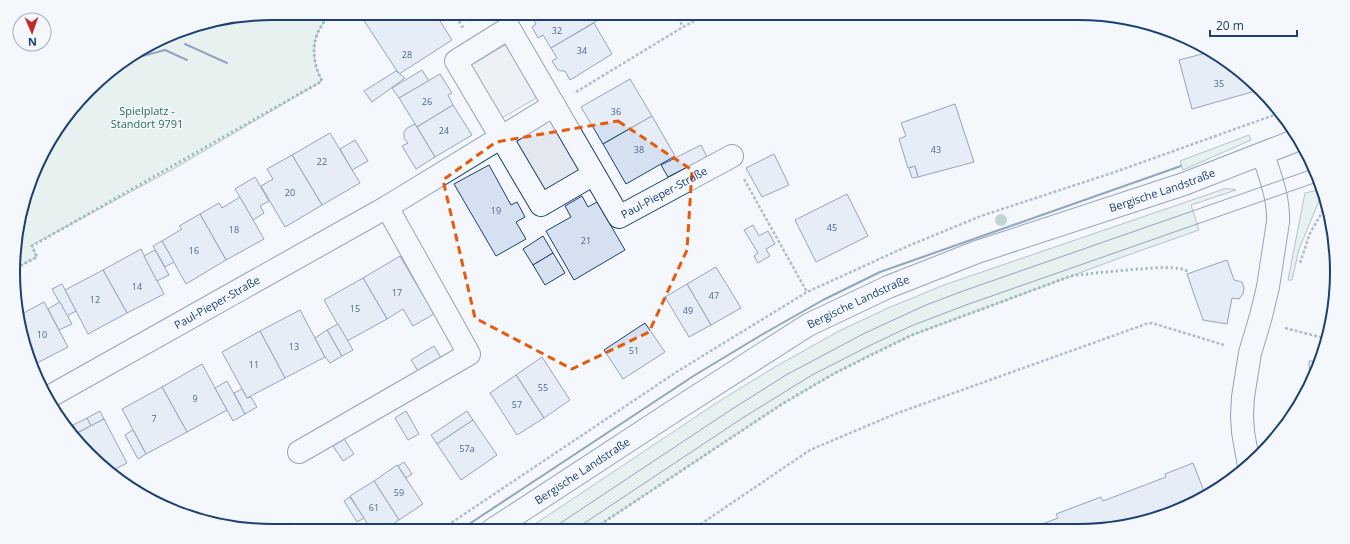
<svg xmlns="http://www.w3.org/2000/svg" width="1350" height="544" font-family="'Open Sans',sans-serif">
<rect width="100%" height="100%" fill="#f4f7fb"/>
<g fill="#d7e8df" stroke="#687fa3">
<path d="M272 13H332C327 16 325 20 322 25 310 43 313 63 322 81L175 168 32 245 37 257 16 268 15 238 48 143 101 77 189 27Z"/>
<polygon points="1249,135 1251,140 1183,170 1180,161"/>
<polygon points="1224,189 1233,189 1236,190 1191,205 1199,230 1128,255 912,335 872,354 835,373 782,404 592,530 526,530 721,400 775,367 839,331 888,308 944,285"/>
<polygon points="1319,190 1321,196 1299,249 1292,280 1288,280 1305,193"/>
</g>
<g fill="#e3e8f0" stroke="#687fa3">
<polygon points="507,44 538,97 500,119 469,66"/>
<polygon points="550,119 581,172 543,194 512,141"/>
</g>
<g fill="#d5e0f0" stroke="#1d3f73">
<polygon points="366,13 435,13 452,40 399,74 361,16"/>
<polygon points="538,13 601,13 603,17 551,48 543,35 538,38 532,27 536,24 532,17"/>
<polygon points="594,23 612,54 570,80 565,71 561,71 557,69 552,61 557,58 551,48"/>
<polygon points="1206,53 1249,77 1259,90 1192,109 1179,60"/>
<polygon points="422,70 429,81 399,98 392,88"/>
<polygon points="396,71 405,78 372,102 364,91"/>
<polygon points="440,74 452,93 448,95 453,105 417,127 399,98"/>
<polygon points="630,79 652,116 603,144 581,107"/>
<polygon points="955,104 974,162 918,177 915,166 908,168 899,139 906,136 901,123"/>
<polygon points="453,105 472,135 435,157 417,127"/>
<polygon points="652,116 675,156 626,184 603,144"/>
<polygon points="415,124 435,157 416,169 402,146 408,143 404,138 404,132 407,128"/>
<polygon points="330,133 360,183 322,205 292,155"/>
<polygon points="355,140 368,161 352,170 340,149"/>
<polygon points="701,145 707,157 668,177 661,165"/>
<polygon points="774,154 789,185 762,197 746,168"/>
<polygon points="292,155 322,205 285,227 261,186 273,179 267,169"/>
<polygon points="489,165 511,205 517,202 525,217 516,222 526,239 496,256 454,184"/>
<polygon points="915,166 918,177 912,178 909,168"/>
<polygon points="255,177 269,201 260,206 264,213 253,220 235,189"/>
<polygon points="847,194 868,236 816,262 795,220"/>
<polygon points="582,196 588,207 597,202 625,250 574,280 546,231 571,217 565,206"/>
<polygon points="240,197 264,239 226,260 200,214 219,203 222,208"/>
<polygon points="200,214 226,260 186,284 162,241 182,229 179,226"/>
<polygon points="753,225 759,236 768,231 775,244 766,249 770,256 758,263 754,256 758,253 744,230"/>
<polygon points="543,236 553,253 533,265 523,249"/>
<polygon points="162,241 174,262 165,267 153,246"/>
<polygon points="141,249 164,294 127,313 103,270"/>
<polygon points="155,250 169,275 157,281 144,256"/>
<polygon points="553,253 565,273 545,285 533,265"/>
<polygon points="400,256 434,314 413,326 403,309 387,319 363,278"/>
<polygon points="1227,260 1234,280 1242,282 1244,288 1243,294 1239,299 1232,298 1227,324 1203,320 1187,274"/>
<polygon points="716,267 741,308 711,325 687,284"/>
<polygon points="103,270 127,313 88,334 65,290"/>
<polygon points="363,278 387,319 347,341 324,300"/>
<polygon points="62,284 76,311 67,316 52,289"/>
<polygon points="687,284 711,325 689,337 665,297"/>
<polygon points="44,302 68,347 37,363 25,340 18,322 18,316"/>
<polygon points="60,302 72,324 59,330 48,309"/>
<polygon points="300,310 325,357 285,378 260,331"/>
<polygon points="645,323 665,352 623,379 604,350"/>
<polygon points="338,324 353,350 342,356 327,330"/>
<polygon points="327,330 342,356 330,363 325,357 315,338"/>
<polygon points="260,331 285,378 247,398 222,352"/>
<polygon points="25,340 37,363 34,365"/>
<polygon points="434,346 443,361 420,374 411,360"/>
<polygon points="542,357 570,400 544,418 516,375"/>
<polygon points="1309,361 1320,361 1310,383"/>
<polygon points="202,364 227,410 187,432 162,387"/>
<polygon points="516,375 544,418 517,435 490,393"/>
<polygon points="227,381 245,414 233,421 215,388"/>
<polygon points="162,387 187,432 146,454 122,409"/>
<polygon points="242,389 247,398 251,397 257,407 245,414 234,393"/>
<polygon points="100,411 104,419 91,426 87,418"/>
<polygon points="406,411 419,434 408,440 395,418"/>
<polygon points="467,411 473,420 437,444 431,435"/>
<polygon points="87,418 91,426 77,433 73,425"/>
<polygon points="104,419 127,463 109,472 70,427 73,425 77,433"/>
<polygon points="473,420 497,455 461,480 437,444"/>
<polygon points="133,430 146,454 138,459 125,435"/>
<polygon points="344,439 354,454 343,461 333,446"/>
<polygon points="404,462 412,474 406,478 398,466"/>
<polygon points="1193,463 1204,491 1214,488 1177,511 1112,529 1029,529 1058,518 1056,514 1101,497 1103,501 1166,477 1165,474"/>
<polygon points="397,465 423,504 399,520 374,481"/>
<polygon points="374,481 399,520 383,531 372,531 350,496"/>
<polygon points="350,497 364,518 357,522 344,501"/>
<polygon points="290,523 293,531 274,531"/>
</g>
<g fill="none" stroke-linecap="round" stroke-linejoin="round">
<defs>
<g id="minor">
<path id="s1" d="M594 174 541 205 456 61 509 28 619 217 732 156"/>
<path id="s2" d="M47 398 387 207 554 105"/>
<polyline points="299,452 469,354 387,207"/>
<path d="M1249 466 1243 432 1242 415 1243 397 1250 353 1261 316 1268 287 1278 222C1279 198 1270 176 1263 154"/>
</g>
<g id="major">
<path id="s3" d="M492 530 680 407 808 325 888 287 977 252 1184 184 1297 140"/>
</g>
</defs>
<use href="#minor" stroke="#1d3f73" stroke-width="24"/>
<use href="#major" stroke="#1d3f73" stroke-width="24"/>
<g stroke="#5e769c" stroke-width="2.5" stroke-dasharray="3 2" stroke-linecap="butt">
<polyline points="464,13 469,22"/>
<polyline points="676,13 683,27"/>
<polyline points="173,36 231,22 247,17"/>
<polyline points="576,92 683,27 709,13"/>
<polyline points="744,179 807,292"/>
<polyline points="1300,263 1310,233 1324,209"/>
<polyline points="1285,328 1320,337 1326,338"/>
<polyline points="692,530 810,450 895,414 1146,324 1152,323 1224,345"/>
<polyline points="439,531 678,371 807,292 908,246 981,216 1115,172 1277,114"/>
</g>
<use href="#minor" stroke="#f4f7fb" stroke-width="22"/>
<use href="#major" stroke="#f4f7fb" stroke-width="22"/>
<g stroke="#1d3f73" stroke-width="1">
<polyline points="550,530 726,413 786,375 865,333 926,305 963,291 1313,169"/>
<polyline points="574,530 741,419 812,375 871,345 911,326 966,305 1317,182"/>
</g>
<g stroke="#2c6c60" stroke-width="3" stroke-dasharray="2 3" stroke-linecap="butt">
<polyline points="454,13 463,28"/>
<path d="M16 268 37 257 32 246 322 81C313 63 310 43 322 25 325 20 327 16 332 13"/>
<path d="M592 530 782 404 835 373 912 335 1071 276C1094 273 1116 271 1139 269 1154 268 1171 266 1186 270L1187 274"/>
</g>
<g stroke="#1d3f73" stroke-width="2">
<polyline points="185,44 227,63"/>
<polyline points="135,58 165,50 187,60"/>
<polyline points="460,530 695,375 763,334 823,300 880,272 1181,166"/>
</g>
</g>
<circle fill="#86aba6" cx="1001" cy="220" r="6"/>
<path d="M0 0H1350V544H0ZM618 121 692 170 687 250 649 332 572 369 475 318 443 180 496 142Z" fill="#f4f7fb" fill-opacity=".55" fill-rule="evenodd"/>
<path fill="none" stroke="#e8590c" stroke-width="3" stroke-dasharray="8 5" stroke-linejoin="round" d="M618 121 692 170 687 250 649 332 572 369 475 318 443 180 496 142Z"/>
<g text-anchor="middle" stroke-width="3" stroke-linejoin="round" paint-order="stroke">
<g font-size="9" fill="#4b6792">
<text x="557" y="34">32</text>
<text x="582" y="54">34</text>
<text x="407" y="58">28</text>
<text x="1219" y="87">35</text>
<text x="427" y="105">26</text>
<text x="616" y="115">36</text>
<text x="444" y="134">24</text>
<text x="639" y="153">38</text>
<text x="936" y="153">43</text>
<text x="322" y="165">22</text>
<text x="290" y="196">20</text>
<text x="496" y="214">19</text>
<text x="832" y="231">45</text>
<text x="234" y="233">18</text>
<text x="586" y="244">21</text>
<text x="194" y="254">16</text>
<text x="137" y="290">14</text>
<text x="397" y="296">17</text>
<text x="714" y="299">47</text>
<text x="95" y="303">12</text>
<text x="355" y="312">15</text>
<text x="688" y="314">49</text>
<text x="42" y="338">10</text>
<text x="294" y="350">13</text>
<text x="634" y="354">51</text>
<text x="254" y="368">11</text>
<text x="543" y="391">55</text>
<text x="195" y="402">9</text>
<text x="517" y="408">57</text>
<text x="154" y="422">7</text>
<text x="467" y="452">57a</text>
<text x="399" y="496">59</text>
<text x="374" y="511">61</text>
</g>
<g font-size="11" fill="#2c6c60" stroke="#f4f7fb">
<text x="147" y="115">Spielplatz -<tspan x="147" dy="13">Standort 9791</tspan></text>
</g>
<g font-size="11" fill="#1d3f73" stroke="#f4f7fb">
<text dy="4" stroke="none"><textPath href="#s3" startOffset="756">Bergische Landstraße</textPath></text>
<text dy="4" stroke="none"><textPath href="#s1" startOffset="561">Paul-Pieper-Straße</textPath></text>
<text dy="4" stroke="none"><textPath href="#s2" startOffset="195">Paul-Pieper-Straße</textPath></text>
<text dy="4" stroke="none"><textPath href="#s3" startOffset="432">Bergische Landstraße</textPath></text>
<text dy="4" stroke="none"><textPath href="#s3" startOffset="108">Bergische Landstraße</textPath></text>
</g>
</g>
<path d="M0 0H1350V544H0ZM272 20H1078A252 252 0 0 1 1330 272V272A252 252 0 0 1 1078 524H272A252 252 0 0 1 20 272V272A252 252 0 0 1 272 20Z" fill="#f4f7fb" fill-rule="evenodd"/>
<path fill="none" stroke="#1d3f73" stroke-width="2" d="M272 20H1078A252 252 0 0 1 1330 272V272A252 252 0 0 1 1078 524H272A252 252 0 0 1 20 272V272A252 252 0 0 1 272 20Z"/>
<g transform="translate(32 32) rotate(178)"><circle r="19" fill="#f4f7fb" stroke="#9eadc5"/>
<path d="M0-3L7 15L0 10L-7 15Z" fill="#c62828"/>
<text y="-6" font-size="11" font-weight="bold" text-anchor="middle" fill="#1d3f73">N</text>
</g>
<path d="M1210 30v6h87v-6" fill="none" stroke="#1d3f73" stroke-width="2"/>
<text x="1216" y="30" font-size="12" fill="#1d3f73" stroke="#f4f7fb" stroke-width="3" paint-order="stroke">20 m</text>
</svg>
